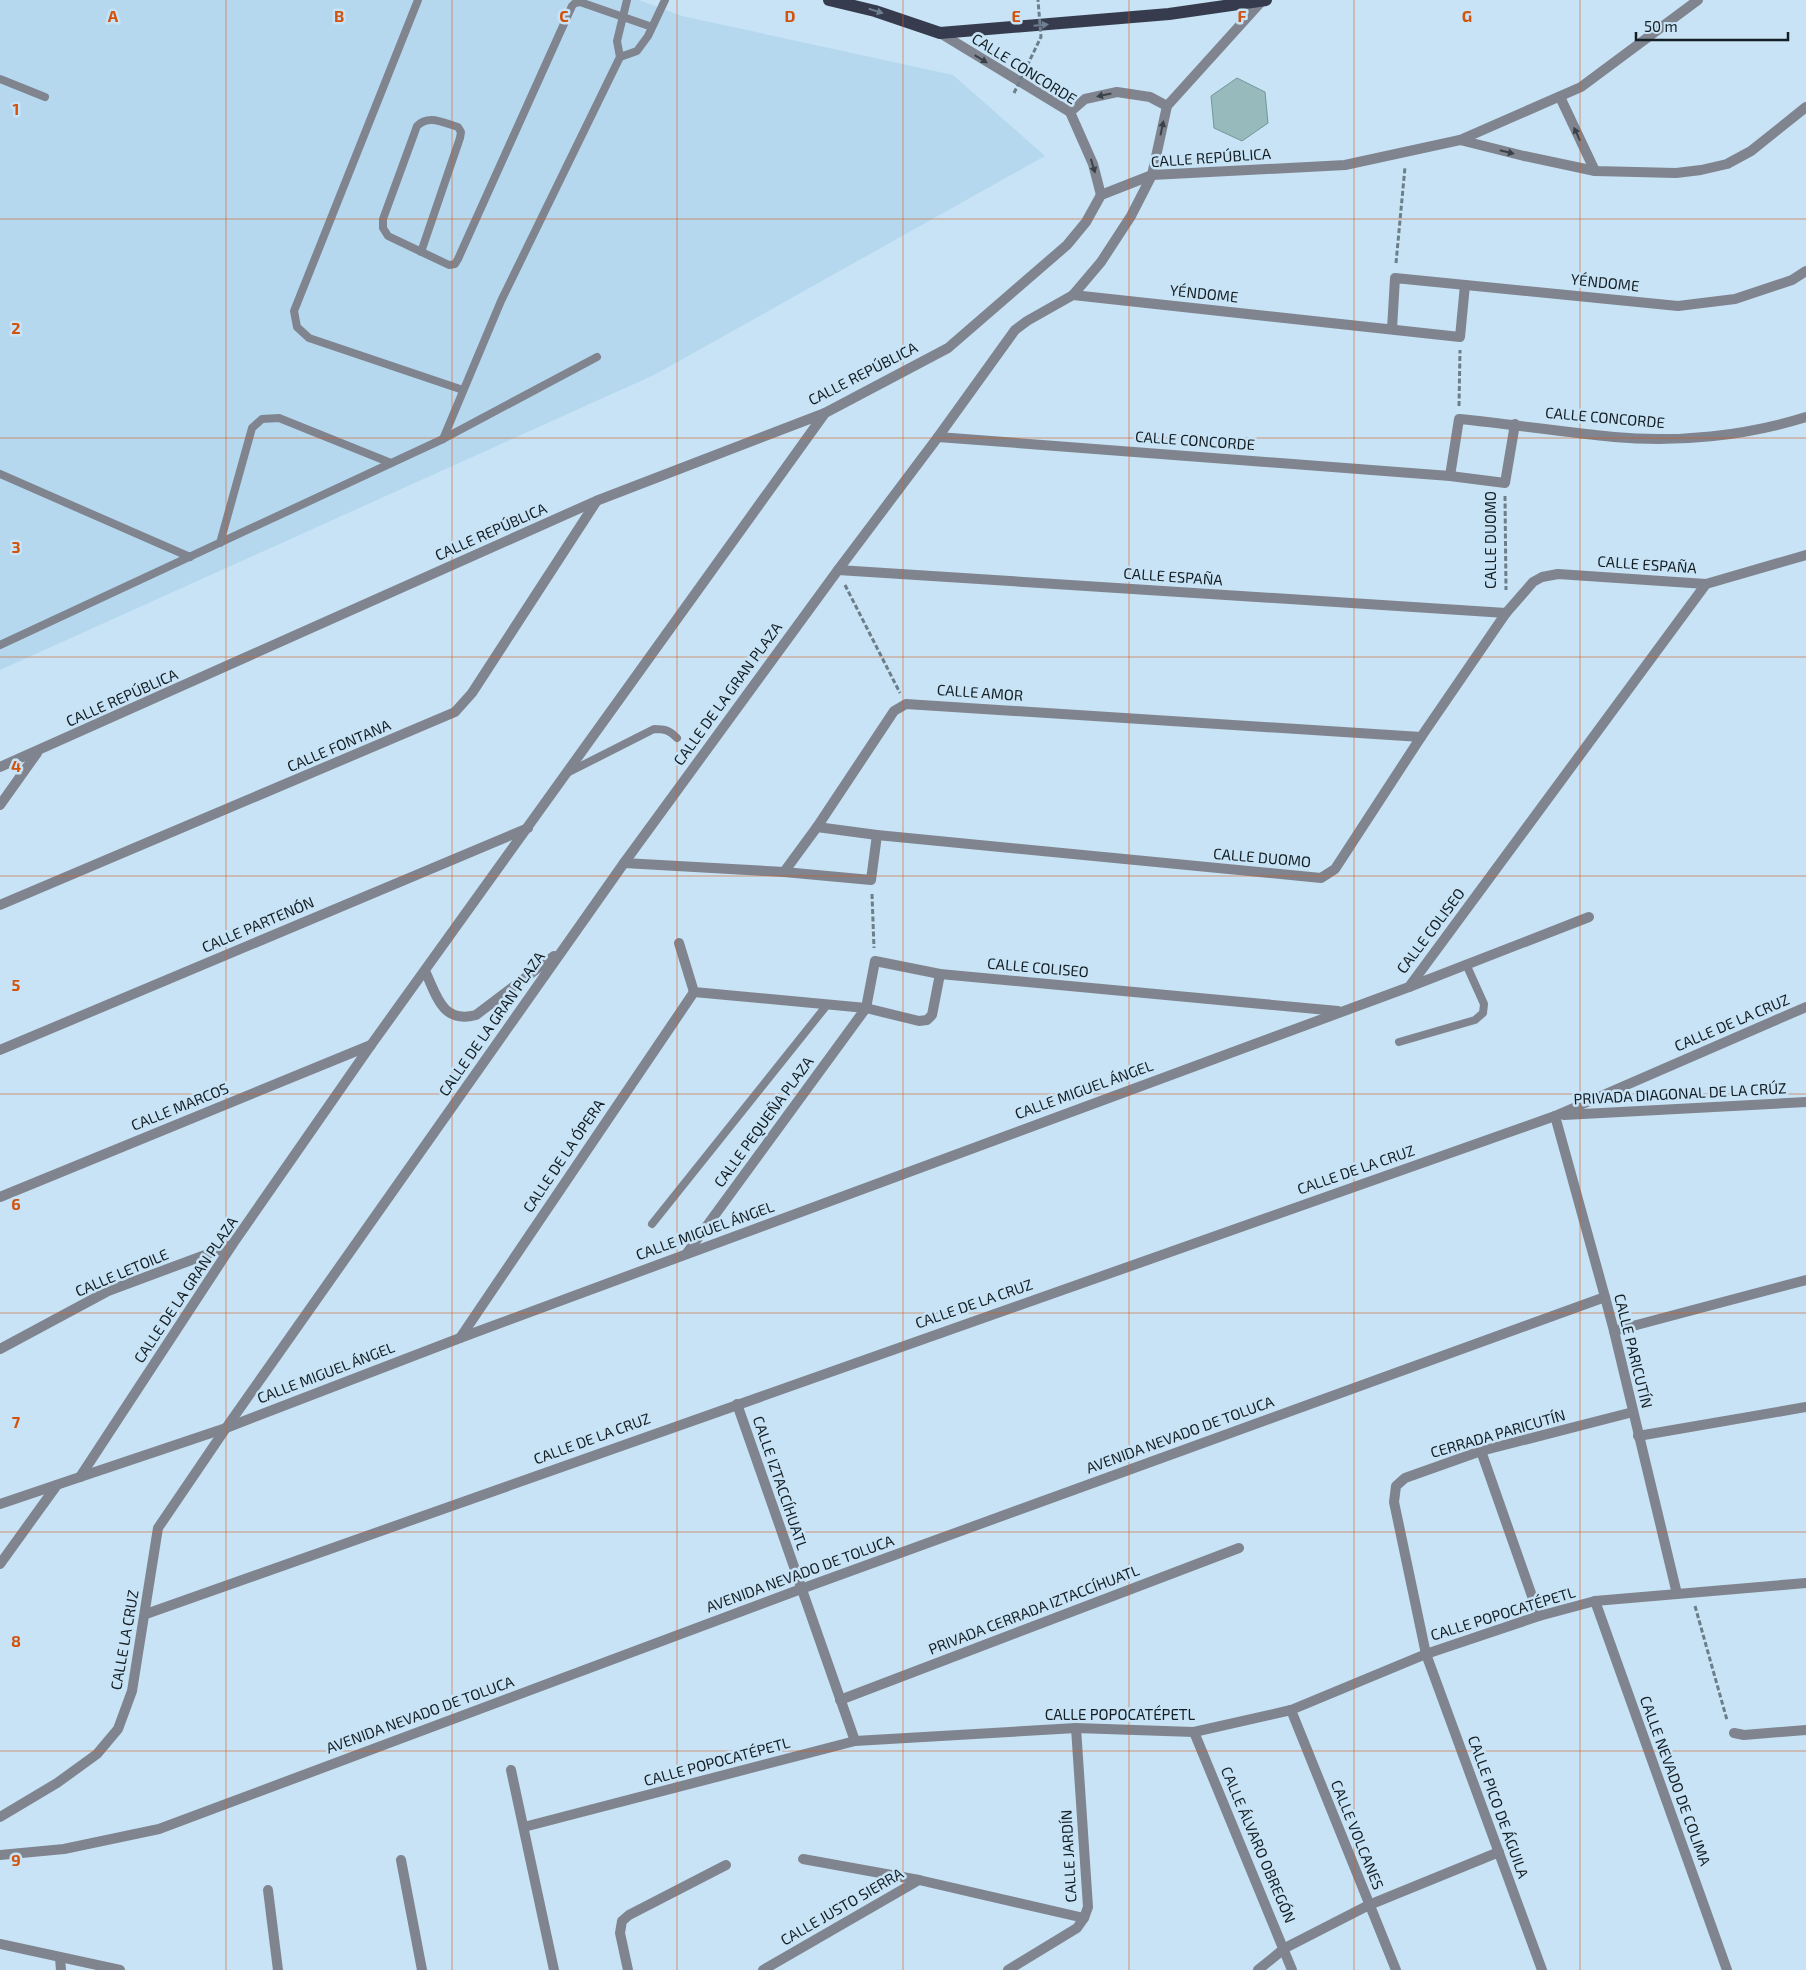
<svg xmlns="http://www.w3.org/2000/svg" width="1806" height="1970" font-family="'Exo 2',sans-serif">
<rect width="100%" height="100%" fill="#c7e3f5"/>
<polygon fill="#b5d8ee" points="0,0 639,0 682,16 953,75 1045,156 654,375 0,670"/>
<polygon fill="#97bbbd" stroke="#749699" points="1237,78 1265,92 1268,123 1242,141 1214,128 1211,96"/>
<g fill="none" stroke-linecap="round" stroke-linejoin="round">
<g stroke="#6b7e8a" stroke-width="3" stroke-dasharray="5 2.5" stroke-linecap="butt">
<polyline points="1396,263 1405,167"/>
<polyline points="1459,406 1460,350"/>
<polyline points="1505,496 1506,590"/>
<polyline points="845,585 900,693"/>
<polyline points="872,894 874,948"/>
<polyline points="1695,1606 1727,1720"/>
</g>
<g stroke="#80848f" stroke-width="8">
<polyline points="418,0 294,311 297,327 309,338 463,390"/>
<polyline points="620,57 637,51 648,36 665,0"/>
<polyline points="0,79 45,97"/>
<path d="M421 252 460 138 461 132 458 127C443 123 429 114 417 126L383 219V228L388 236 449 265 455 264 458 259 572 6 575 3 580 2 652 27"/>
<polyline points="443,439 501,301 620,57 617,41 627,0"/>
<polyline points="0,474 190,557"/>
<polyline points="220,543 252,428 262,419 279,418 391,463"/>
<polyline points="0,645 443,439 597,357"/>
<path d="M567 773 654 729C665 729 669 730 677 738"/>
<polyline points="1399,1042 1475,1020 1483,1013 1484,1004 1466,964"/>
<polyline points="652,1224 827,1005"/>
</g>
<g stroke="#80848f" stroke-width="10">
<polyline points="1560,97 1595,171"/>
<polyline points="1460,140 1524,156 1595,171 1676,173 1701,170 1727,164 1751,151 1806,107"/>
<polyline points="1073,295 1460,337 1465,285"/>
<polyline points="1392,329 1395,278 1678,306 1735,299 1792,280 1806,271"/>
<polyline points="938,437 1450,476 1505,483 1515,424"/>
<path d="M1450 476 1459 419C1511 424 1562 432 1614 437 1677 443 1745 436 1806 417"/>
<polyline points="838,570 1506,613"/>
<polyline points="0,767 596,501 825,413"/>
<polyline points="0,805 37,753"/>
<polyline points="817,827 877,835 1321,878 1335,869 1421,737 1506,613 1533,582 1542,577 1558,574 1706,584 1806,555"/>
<polyline points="624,863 784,872 871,880 877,835"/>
<polyline points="784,872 817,827 894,711 906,704 1421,737"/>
<polyline points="0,905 455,712 472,693 596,502"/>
<polyline points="679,943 694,992 866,1008 919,1021 927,1020 932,1015 940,974"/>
<polyline points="1409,987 1589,917"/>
<polyline points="0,1050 528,828"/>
<polyline points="1564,1115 1806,1102"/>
<polyline points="1555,1116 1605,1297"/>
<polyline points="0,1197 371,1045"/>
<polyline points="687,1253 866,1008 875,961 940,974 1338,1011"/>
<polyline points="1614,1331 1677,1594"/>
<polyline points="460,1338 694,992"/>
<polyline points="0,1349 108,1291 232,1245"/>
<polyline points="737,1404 855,1741"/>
<polyline points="226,1428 460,1338 1409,987 1706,584"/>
<polyline points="1638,1436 1806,1407"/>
<polyline points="1481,1451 1539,1616"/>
<polyline points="0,1504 80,1477"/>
<polyline points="0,1564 57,1485"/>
<polyline points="1595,1601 1727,1970"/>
<polyline points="146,1614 1555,1116 1806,1007"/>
<polyline points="840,1700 1239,1548"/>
<polyline points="1291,1710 1396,1970"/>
<polyline points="1194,1732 1292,1970"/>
<polyline points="1734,1733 1744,1735 1806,1730"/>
<polyline points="511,1770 554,1970"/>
<polyline points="524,1827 855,1741 1076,1728 1194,1732 1291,1710 1426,1654 1539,1616 1595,1601 1806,1583"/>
<polyline points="803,1859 919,1880"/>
<polyline points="401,1860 422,1970"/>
<polyline points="268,1890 278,1970"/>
<polyline points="60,1958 61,1970"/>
<polyline points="628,1970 620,1933 622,1921 629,1915 726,1865"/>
<polyline points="763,1970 919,1880 1084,1918"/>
<polyline points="1008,1970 1077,1928 1084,1918 1088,1907 1076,1728"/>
<polyline points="1258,1970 1285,1948 1369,1905 1499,1852"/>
<polyline points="1542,1970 1426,1654 1394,1502 1396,1486 1405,1478 1481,1451 1633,1412"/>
</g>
<g stroke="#80848f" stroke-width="10">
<polyline points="940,33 1070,112 1093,164 1101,195"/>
<polyline points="1070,112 1085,99 1117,92 1150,97 1167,106"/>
<path d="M425 971C437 996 442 1024 476 1015L554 956"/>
<polyline points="80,1477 232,1245 371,1045 825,413 948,348 1067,245 1086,222 1101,195 1152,175 1345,165 1460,140 1581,87 1698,0"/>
<polyline points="80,1477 226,1428"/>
<polyline points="0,1817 57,1783 97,1754 118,1729 132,1691 158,1528 226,1428 624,863 838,570 938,437 1015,330 1027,321 1073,295 1101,262 1131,216 1152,175 1167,106 1262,1"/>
<polyline points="0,1855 64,1849 159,1829 801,1589 1605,1297 1614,1331 1806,1280"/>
<polyline points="0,1944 120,1970"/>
</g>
<polyline stroke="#363c4e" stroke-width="12" points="829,0 875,11 940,33 1169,14 1266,0"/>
<polyline stroke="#6b7e8a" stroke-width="3" stroke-dasharray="5 2.5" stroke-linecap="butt" points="1014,93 1041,37 1038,0"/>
</g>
<defs><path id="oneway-solid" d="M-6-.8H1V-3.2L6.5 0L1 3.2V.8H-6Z" transform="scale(1.25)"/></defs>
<g fill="#707f91">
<use href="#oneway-solid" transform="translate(876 11) rotate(17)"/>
<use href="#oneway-solid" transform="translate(1041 25) rotate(-5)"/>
</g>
<g fill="#3a4249">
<use href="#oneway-solid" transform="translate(981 59) rotate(31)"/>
<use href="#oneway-solid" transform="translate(1104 95) rotate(168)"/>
<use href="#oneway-solid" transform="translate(1162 128) rotate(-78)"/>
<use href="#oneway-solid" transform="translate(1577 134) rotate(-115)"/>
<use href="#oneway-solid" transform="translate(1507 152) rotate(14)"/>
<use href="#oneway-solid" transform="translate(1093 166) rotate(73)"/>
</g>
<path fill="none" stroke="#d3530e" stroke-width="1" stroke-opacity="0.55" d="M226 0V1970M452 0V1970M677 0V1970M903 0V1970M1129 0V1970M1354 0V1970M1580 0V1970M0 219H1806M0 438H1806M0 657H1806M0 876H1806M0 1094H1806M0 1313H1806M0 1532H1806M0 1751H1806"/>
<g text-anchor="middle" stroke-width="5" stroke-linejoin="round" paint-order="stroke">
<g font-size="15" fill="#141e24" stroke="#c7e3f5">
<text transform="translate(1024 69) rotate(32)" y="5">CALLE CONCORDE</text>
<text transform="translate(1211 158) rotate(-4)" y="5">CALLE REPÚBLICA</text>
<text transform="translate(1605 283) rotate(6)" y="5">YÉNDOME</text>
<text transform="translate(1204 294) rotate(6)" y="5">YÉNDOME</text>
<text transform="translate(863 374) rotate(-27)" y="5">CALLE REPÚBLICA</text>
<text transform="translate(1605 418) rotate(5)" y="5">CALLE CONCORDE</text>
<text transform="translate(1195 441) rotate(4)" y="5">CALLE CONCORDE</text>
<text transform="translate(491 532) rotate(-24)" y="5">CALLE REPÚBLICA</text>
<text transform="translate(1491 540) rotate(-90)" y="5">CALLE DUOMO</text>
<text transform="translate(1647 565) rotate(4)" y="5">CALLE ESPAÑA</text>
<text transform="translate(1173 577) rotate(4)" y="5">CALLE ESPAÑA</text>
<text transform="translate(980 693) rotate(4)" y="5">CALLE AMOR</text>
<text transform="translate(728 694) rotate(-54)" y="5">CALLE DE LA GRAN PLAZA</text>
<text transform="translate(122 698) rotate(-24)" y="5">CALLE REPÚBLICA</text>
<text transform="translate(339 746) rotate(-23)" y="5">CALLE FONTANA</text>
<text transform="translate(1262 858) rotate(5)" y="5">CALLE DUOMO</text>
<text transform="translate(258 925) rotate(-23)" y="5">CALLE PARTENÓN</text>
<text transform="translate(1431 931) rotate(-53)" y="5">CALLE COLISEO</text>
<text transform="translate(1038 968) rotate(5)" y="5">CALLE COLISEO</text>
<text transform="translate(1732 1023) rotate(-23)" y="5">CALLE DE LA CRUZ</text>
<text transform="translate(492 1024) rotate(-55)" y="5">CALLE DE LA GRAN PLAZA</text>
<text transform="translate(1084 1090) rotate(-20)" y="5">CALLE MIGUEL ÁNGEL</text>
<text transform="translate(1680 1094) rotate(-3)" y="5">PRIVADA DIAGONAL DE LA CRÚZ</text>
<text transform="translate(180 1107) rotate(-22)" y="5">CALLE MARCOS</text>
<text transform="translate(764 1122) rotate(-54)" y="5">CALLE PEQUEÑA PLAZA</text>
<text transform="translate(564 1156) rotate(-56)" y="5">CALLE DE LA ÓPERA</text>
<text transform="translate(1356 1170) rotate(-19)" y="5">CALLE DE LA CRUZ</text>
<text transform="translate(705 1231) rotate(-20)" y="5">CALLE MIGUEL ÁNGEL</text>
<text transform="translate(122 1273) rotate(-23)" y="5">CALLE LETOILE</text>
<text transform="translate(186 1290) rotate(-56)" y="5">CALLE DE LA GRAN PLAZA</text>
<text transform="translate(974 1304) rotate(-19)" y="5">CALLE DE LA CRUZ</text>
<text transform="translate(1633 1351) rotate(76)" y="5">CALLE PARICUTÍN</text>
<text transform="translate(326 1373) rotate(-21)" y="5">CALLE MIGUEL ÁNGEL</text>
<text transform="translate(1498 1434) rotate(-16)" y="5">CERRADA PARICUTÍN</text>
<text transform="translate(1180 1435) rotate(-20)" y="5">AVENIDA NEVADO DE TOLUCA</text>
<text transform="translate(592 1439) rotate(-20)" y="5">CALLE DE LA CRUZ</text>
<text transform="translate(780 1483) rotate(71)" y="5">CALLE IZTACCÍHUATL</text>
<text transform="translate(800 1574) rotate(-20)" y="5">AVENIDA NEVADO DE TOLUCA</text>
<text transform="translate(1034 1610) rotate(-21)" y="5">PRIVADA CERRADA IZTACCÍHUATL</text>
<text transform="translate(1503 1614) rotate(-17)" y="5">CALLE POPOCATÉPETL</text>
<text transform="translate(125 1640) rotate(-80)" y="5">CALLE LA CRUZ</text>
<text transform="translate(420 1715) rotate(-20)" y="5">AVENIDA NEVADO DE TOLUCA</text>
<text x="1120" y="1720">CALLE POPOCATÉPETL</text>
<text transform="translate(717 1762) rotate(-15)" y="5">CALLE POPOCATÉPETL</text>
<text transform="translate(1675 1781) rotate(70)" y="5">CALLE NEVADO DE COLIMA</text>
<text transform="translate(1498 1807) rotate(70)" y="5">CALLE PICO DE ÁGUILA</text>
<text transform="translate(1357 1835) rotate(68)" y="5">CALLE VOLCANES</text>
<text transform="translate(1258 1845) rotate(67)" y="5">CALLE ÁLVARO OBREGÓN</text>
<text transform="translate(1069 1856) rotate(-93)" y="5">CALLE JARDÍN</text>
<text transform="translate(842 1907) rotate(-30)" y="5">CALLE JUSTO SIERRA</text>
</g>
</g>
<g font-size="16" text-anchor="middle" font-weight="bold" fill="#d3530e" stroke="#c7e3f5" stroke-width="5" stroke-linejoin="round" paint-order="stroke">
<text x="113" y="22">A</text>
<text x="339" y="22">B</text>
<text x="564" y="22">C</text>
<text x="790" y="22">D</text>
<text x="1016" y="22">E</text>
<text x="1242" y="22">F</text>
<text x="1467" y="22">G</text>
<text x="16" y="115">1</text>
<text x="16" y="334">2</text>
<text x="16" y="553">3</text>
<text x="16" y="772">4</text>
<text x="16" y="991">5</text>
<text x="16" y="1210">6</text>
<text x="16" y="1428">7</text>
<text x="16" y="1647">8</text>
<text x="16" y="1866">9</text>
</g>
<path d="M1636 32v8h152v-8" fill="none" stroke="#141e24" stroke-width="2.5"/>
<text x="1644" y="32" font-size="15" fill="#141e24" stroke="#c7e3f5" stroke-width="4" paint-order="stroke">50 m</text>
</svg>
